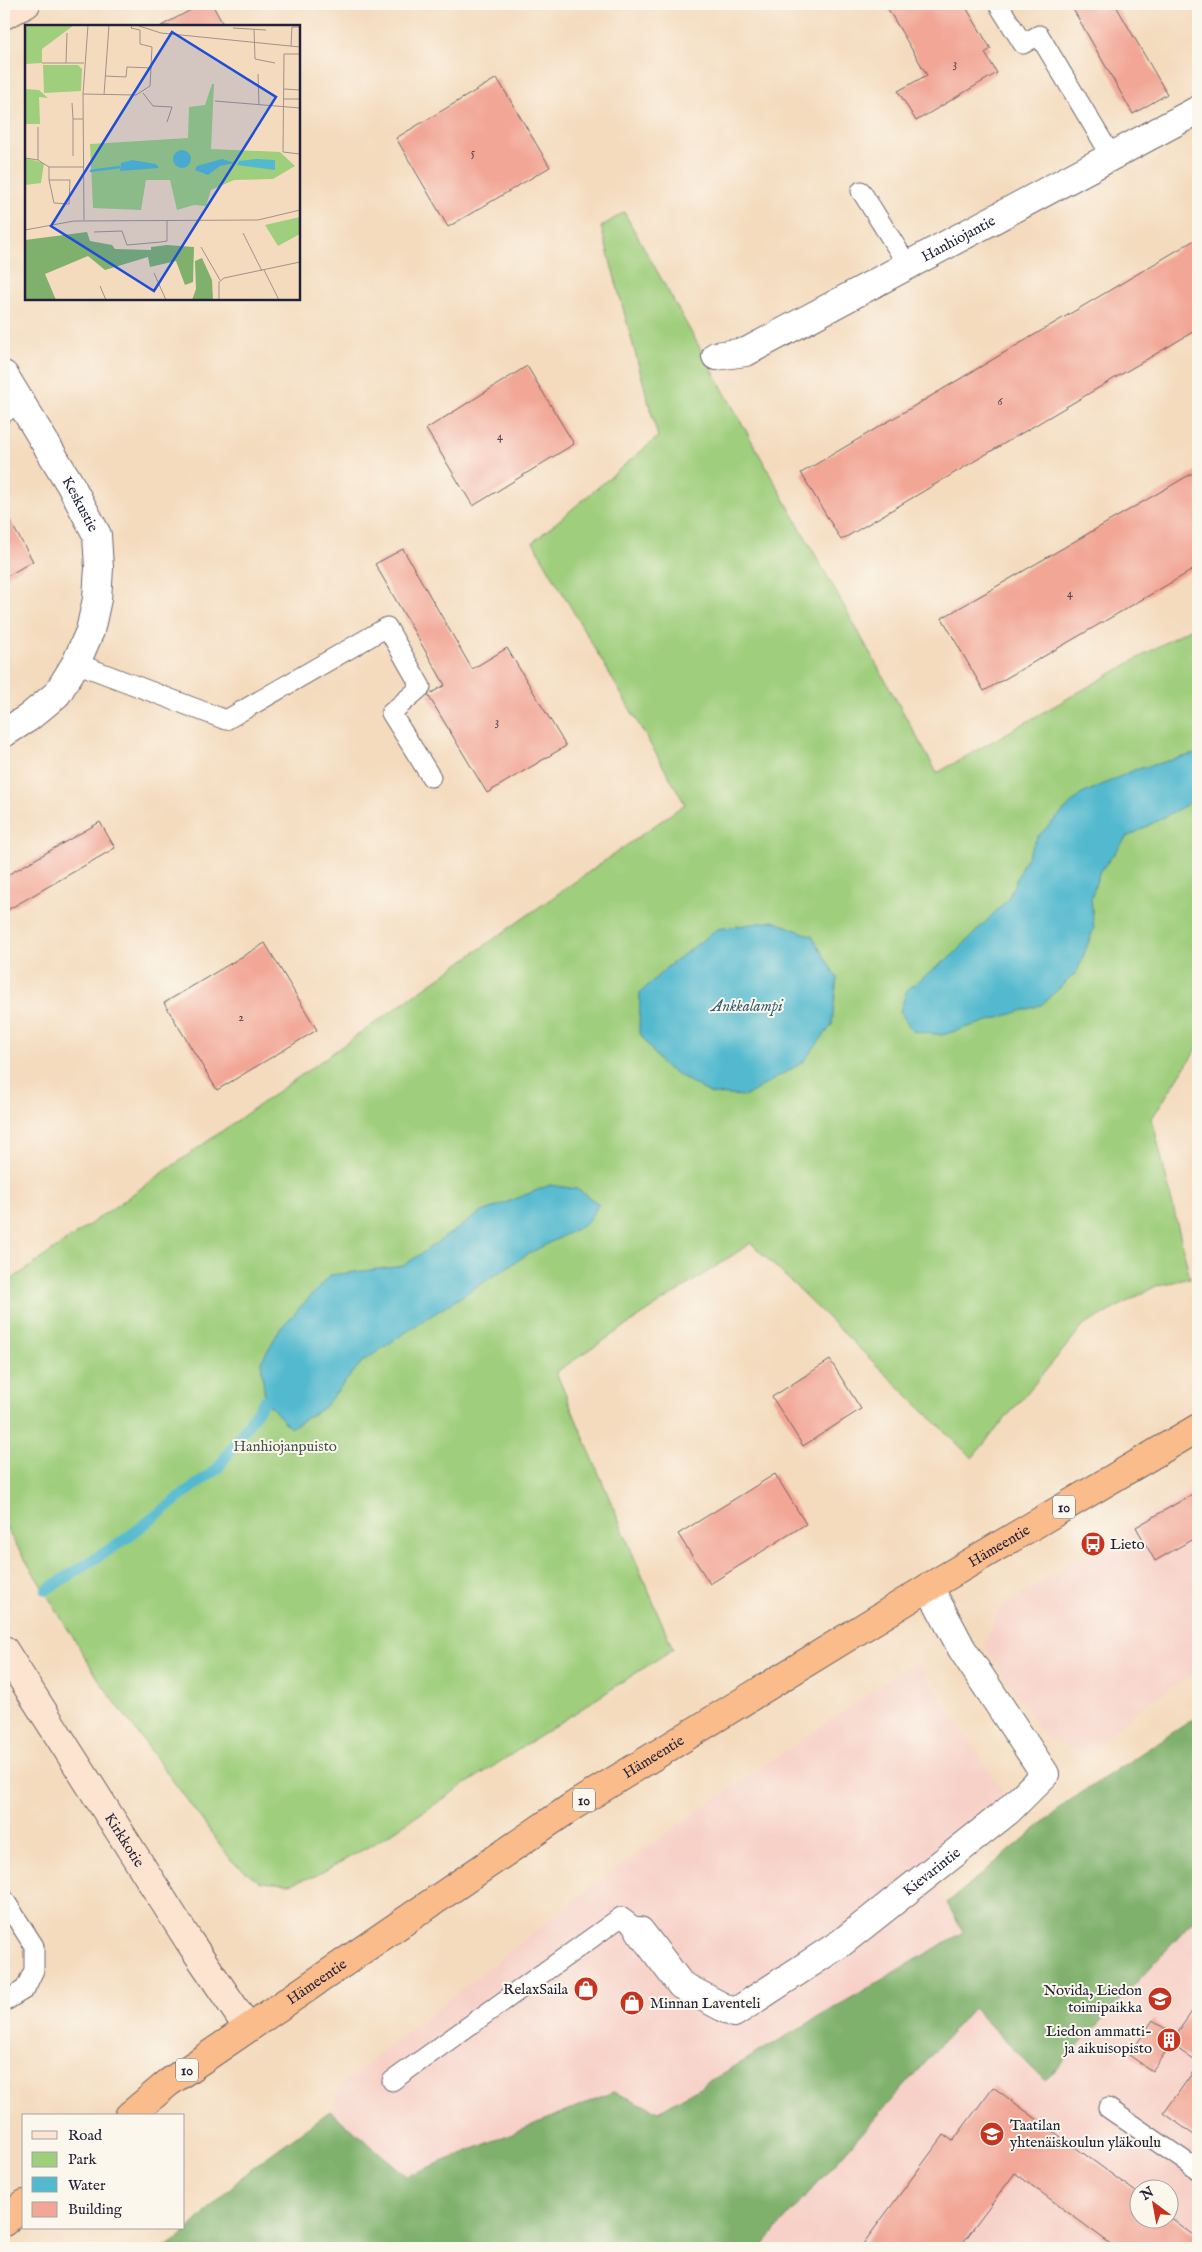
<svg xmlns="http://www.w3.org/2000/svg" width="1202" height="2252" font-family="'IM FELL English',serif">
<rect width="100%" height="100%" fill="#fbf7ec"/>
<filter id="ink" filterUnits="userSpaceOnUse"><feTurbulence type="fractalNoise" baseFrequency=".02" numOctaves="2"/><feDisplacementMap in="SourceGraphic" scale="10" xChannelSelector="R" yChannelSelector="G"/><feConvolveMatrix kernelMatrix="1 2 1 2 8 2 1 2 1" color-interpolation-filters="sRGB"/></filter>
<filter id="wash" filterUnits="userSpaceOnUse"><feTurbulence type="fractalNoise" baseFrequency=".0096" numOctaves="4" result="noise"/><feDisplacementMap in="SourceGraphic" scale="20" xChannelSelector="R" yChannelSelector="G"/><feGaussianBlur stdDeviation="1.12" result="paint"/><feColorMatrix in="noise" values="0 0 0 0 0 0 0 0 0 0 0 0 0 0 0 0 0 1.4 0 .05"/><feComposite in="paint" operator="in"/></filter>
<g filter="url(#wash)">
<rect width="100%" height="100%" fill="#f4dbbe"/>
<g fill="#f7d1c8" fill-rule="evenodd">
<polygon points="1198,1484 1198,1671 1144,1705 1086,1755 1044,1736 984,1645 999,1609"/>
<polygon points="917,1661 1005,1795 923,1866 963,1932 658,2111 613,2092 407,2176 330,2111 343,2083 590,1888 707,1805"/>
<path d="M1198 1916V2248H760L974 2007 1045 2081ZM1140 2190H1170V2220H1140Z"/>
</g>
<polygon fill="#9fce7c" stroke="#60785c" points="624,212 937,773 1198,624 1198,1047 1152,1118 1190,1278 1156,1286 1084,1325 972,1458 751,1243 556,1372 673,1649 377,1842 315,1876 289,1884 260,1882 232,1861 101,1683 4,1525 4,1285 685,804 533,542 658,437 601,227"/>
<polygon fill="#7fb16c" stroke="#506a54" points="1198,1716 1198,1916 1045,2081 973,2008 760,2248 164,2248 180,2237 249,2170 330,2111 407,2176 613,2092 659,2111 963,1932 947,1903 1069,1801"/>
<g fill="#52b9cf" stroke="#3a6e85">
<polygon points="1194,754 1198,757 1198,794 1188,804 1127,837 1099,873 1091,899 1094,928 1077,972 1041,1005 942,1035 912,1031 900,1011 907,990 954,954 1008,899 1022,866 1038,836 1080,795 1134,770"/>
<polygon points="773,921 812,936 837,978 832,1025 803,1062 746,1096 711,1094 662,1065 639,1032 640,993 666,968 717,929"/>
<polygon points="550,1185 577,1189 599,1204 586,1224 528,1254 415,1326 362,1362 323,1408 290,1428 265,1400 261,1362 280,1329 330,1275 403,1266 480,1213"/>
</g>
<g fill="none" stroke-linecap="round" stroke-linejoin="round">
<polyline stroke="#52b9cf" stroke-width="11" points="46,1590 124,1540 218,1468 265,1400"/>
</g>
<g id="blocks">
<g fill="#f2a695">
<polygon points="202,4 212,4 224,26 161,26"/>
<polygon points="885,4 964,4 991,49 985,53 997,73 916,121 898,91 927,75"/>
<polygon points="1070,4 1115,4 1167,94 1133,114"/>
<polygon points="497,78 550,167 448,227 396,138"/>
<polygon points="1198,238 1198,329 841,540 801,473"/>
<polygon points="527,366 574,444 473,506 426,429"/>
<polygon points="1198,470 1198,567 984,691 942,618"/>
<polygon points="4,511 33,561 4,578"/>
<polygon points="403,549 472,669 507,648 566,746 487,793 428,695 445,685 375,564"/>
<polygon points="100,822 115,848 4,912 4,877"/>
<polygon points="265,943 317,1030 217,1090 164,1003"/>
<polygon points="830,1360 861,1409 803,1446 772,1397"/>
<polygon points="775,1474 806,1524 710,1584 678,1534"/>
<polygon points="1198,1491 1198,1548 1193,1539 1155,1561 1136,1527"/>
<polygon points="1198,2003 1198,2063 1171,2044 1152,2071 1129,2055 1153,2020 1175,2036"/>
<polygon points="1198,2065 1198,2138 1164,2113"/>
<polygon points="993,2087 1140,2195 1140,2220 1170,2220 1170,2217 1198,2238 1198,2248 1116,2248 1015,2173 959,2248 860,2248 944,2135 953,2141"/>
</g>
</g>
</g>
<g filter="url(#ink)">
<use href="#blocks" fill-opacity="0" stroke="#6c6369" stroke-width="1"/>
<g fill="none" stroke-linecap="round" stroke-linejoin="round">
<defs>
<g id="lane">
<polyline points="998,4 1023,44 1039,35 1112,157"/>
<polyline points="861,191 909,267"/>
<polyline points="4,413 21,402"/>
<polyline points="76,663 226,720 387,627 421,687 391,713 431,777"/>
<polyline points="4,1899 34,1946 34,1970 25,1989 4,2002"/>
<polyline points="392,2081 621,1917 640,1931"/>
<polyline points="1108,2108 1198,2170"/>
</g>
<g id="street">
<path id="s1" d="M716 356 746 352 1198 110"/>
<path id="s2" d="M4 375 70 484 97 535 99 568 97 599 90 631 76 663 57 694 28 718 4 733"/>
<path id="s3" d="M640 1931 681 1985 734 2013 841 1943 1008 1811 1045 1774 962 1649 929 1587"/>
</g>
<g id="secondary">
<polyline points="4,15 26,4"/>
<path id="s4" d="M4 1650 189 1941 248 2028"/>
</g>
<g id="highway">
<path id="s5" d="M129 2116 168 2083 573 1806 929 1587 1198 1428"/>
<polyline points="4,2222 24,2204"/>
</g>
</defs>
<use href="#lane" stroke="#6c6369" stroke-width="21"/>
<use href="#street" stroke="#6c6369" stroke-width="30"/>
<use href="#secondary" stroke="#6c6369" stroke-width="30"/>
<use href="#highway" stroke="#6c6369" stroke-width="30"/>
<use href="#lane" stroke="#fff" stroke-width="19"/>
<use href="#street" stroke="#fff" stroke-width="28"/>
<use href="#secondary" stroke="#fde4d1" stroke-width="28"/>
<use href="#highway" stroke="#fabc8b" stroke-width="28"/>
</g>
</g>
<defs>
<symbol id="bus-disc" viewBox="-11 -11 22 22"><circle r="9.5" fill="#c8321e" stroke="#fbf7ec"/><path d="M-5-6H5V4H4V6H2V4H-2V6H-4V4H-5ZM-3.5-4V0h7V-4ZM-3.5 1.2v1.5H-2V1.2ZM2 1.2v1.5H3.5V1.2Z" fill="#fff"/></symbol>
<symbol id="shop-disc" viewBox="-11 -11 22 22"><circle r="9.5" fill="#c8321e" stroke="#fbf7ec"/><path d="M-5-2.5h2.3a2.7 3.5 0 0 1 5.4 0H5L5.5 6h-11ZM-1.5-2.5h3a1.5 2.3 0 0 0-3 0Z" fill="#fff"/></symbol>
<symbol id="school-disc" viewBox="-11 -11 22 22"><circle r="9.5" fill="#c8321e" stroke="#fbf7ec"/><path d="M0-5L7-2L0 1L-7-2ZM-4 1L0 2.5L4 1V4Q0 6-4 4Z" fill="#fff"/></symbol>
<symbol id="building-disc" viewBox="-11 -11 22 22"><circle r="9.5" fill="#c8321e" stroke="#fbf7ec"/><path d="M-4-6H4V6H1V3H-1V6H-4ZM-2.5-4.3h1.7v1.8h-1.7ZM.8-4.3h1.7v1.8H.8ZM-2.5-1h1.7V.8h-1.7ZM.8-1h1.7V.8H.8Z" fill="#fff"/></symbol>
</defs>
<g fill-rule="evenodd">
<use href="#bus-disc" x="1079" y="1530" width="28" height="28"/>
<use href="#shop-disc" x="572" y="1975" width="28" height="28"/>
<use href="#school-disc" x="1146" y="1985" width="28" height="28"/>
<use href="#shop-disc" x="618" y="1989" width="28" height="28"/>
<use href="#building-disc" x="1155" y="2026" width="28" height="28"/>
<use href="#school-disc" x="978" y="2120" width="28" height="28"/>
</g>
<g text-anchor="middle" stroke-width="4" stroke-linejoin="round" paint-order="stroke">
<g font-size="12" fill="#564352">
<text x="955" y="67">3</text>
<text x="473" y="156">5</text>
<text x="1000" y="405">6</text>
<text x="500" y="440">4</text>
<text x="1070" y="597">4</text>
<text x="497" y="725">3</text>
<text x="241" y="1021">2</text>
</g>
<g fill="#fbf7ec" stroke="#636270" stroke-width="1">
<rect x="1053" y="1495.5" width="22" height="23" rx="4"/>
<rect x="573" y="1788.5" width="22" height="23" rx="4"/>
<rect x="176" y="2058.5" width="22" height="23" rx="4"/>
</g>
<g font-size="14" font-weight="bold" fill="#22223b">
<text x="1064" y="1512">10</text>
<text x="584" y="1805">10</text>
<text x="187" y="2075">10</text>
</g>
<g font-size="15" fill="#22223b" stroke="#fbf7ec">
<text dy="5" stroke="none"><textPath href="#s1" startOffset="271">Hanhiojantie</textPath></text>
<text dy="5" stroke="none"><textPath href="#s2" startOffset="150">Keskustie</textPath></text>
<text dy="5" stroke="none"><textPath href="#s5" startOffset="1041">Hämeentie</textPath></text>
<text dy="5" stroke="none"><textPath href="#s5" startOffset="636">Hämeentie</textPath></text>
<text dy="5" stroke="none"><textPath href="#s4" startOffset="225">Kirkkotie</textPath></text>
<text dy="5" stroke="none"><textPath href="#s3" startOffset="371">Kievarintie</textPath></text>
<text dy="5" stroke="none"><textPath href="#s5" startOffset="231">Hämeentie</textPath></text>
</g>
<g font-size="15" fill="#48564e" stroke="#fbf7ec">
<text x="285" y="1451">Hanhiojanpuisto</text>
</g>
<g font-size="15" fill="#22223b" stroke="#fbf7ec" text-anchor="start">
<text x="1110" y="1549">Lieto</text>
<text x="568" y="1994" text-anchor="end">RelaxSaila</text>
<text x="1142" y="1995" text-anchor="end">Novida, Liedon<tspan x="1142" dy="17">toimipaikka</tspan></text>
<text x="650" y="2008">Minnan Laventeli</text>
<text x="1152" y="2036" text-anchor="end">Liedon ammatti-<tspan x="1152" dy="17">ja aikuisopisto</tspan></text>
<text x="1010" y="2130">Taatilan<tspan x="1010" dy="17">yhtenäiskoulun yläkoulu</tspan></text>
</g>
<g font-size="16" font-style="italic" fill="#355e76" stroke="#fbf7ec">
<text x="747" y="1011">Ankkalampi</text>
</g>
</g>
<g transform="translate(25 25)">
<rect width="275" height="275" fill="#f4dbbe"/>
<path d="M0 0H49L17 24V38L0 39ZM18 40H53L57 44 56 66 19 68ZM187 59H189L186 124 255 127 270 141 248 154 209 155 186 165 181 181 169 180 152 185 145 155H121L116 185 68 183 65 119 163 113 164 82 180 80ZM0 64 14 65 23 73 14 72 15 99H0ZM0 133 19 138 16 158 0 160ZM275 192V209L253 221 240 200Z" fill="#9fce7c"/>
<path d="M62 207 65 216 87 220 90 224 126 225V222L142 220 169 222 168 257 160 260 151 236 125 242 123 232 80 245 63 231 20 249 31 275H0V215ZM177 233 187 255 188 275H167L171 264 170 236Z" fill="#7fb16c"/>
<path d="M148 134a9 9 0 1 1 18 0a9 9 0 1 1-18 0ZM197 134 210 138 195 141 183 150 170 145 172 141ZM231 134 250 135V145L212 140 214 136ZM107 135 131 139 134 143 95 146 96 138Z" fill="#52b9cf"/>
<path fill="none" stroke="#52b9cf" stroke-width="2.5" d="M65 146 95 142"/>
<path fill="none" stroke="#a0918a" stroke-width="1" d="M111 0 136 8 275 22M208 3 241 5M229 4 230 34 250 38M266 21 267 2H275M275 29H259L258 127 275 129M17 38H59M41 38 42 8M233 49 234 80M80 51 101 52 102 42 127 43M259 64 275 65M118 68 128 81 147 82 142 97M58 69 111 70 125 61 127 22 115 19V5L106 3 107 0M79 70 84 0M259 74H275M190 76 275 83M47 78 48 94M48 131V94H58M0 133 13 135 24 142H59M13 135V102M24 142V155L29 178 44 179 45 155H24M59 195 58 69 63 0M0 205 49 196 233 195 275 185M69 207 97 206 102 220 136 217 142 216V195M218 208 237 246M176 222 195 255M239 245 254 275M129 248 141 275M75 261 81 275M194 275V257L199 253 275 237"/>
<path fill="#1d4ed8" fill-opacity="0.15" stroke="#1d4ed8" stroke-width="2.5" d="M147 7 251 72 129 266 26 201Z"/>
<rect width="275" height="275" fill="none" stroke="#22223b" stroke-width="2.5"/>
</g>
<rect width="1202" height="2252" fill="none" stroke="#fbf7ec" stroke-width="20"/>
<rect x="22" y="2114" width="162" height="115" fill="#fbf7ec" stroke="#a4a2a5"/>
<rect x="32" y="2131" width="25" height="8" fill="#fde4d1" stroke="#a4a2a5"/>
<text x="68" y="2140" font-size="15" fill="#22223b">Road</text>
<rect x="32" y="2152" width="25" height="15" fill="#9fce7c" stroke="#a4a2a5"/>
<text x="68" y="2164" font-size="15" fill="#22223b">Park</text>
<rect x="32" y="2177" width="25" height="15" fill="#52b9cf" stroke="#a4a2a5"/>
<text x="68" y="2190" font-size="15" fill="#22223b">Water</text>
<rect x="32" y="2202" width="25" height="15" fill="#f2a695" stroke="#a4a2a5"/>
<text x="68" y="2214" font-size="15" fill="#22223b">Building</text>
<g transform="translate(1154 2204) rotate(328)"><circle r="24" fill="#fbf7ec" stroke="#a4a2a5"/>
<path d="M0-4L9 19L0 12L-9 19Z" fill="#c8321e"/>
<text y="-8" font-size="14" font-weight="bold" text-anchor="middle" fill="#22223b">N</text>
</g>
</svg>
